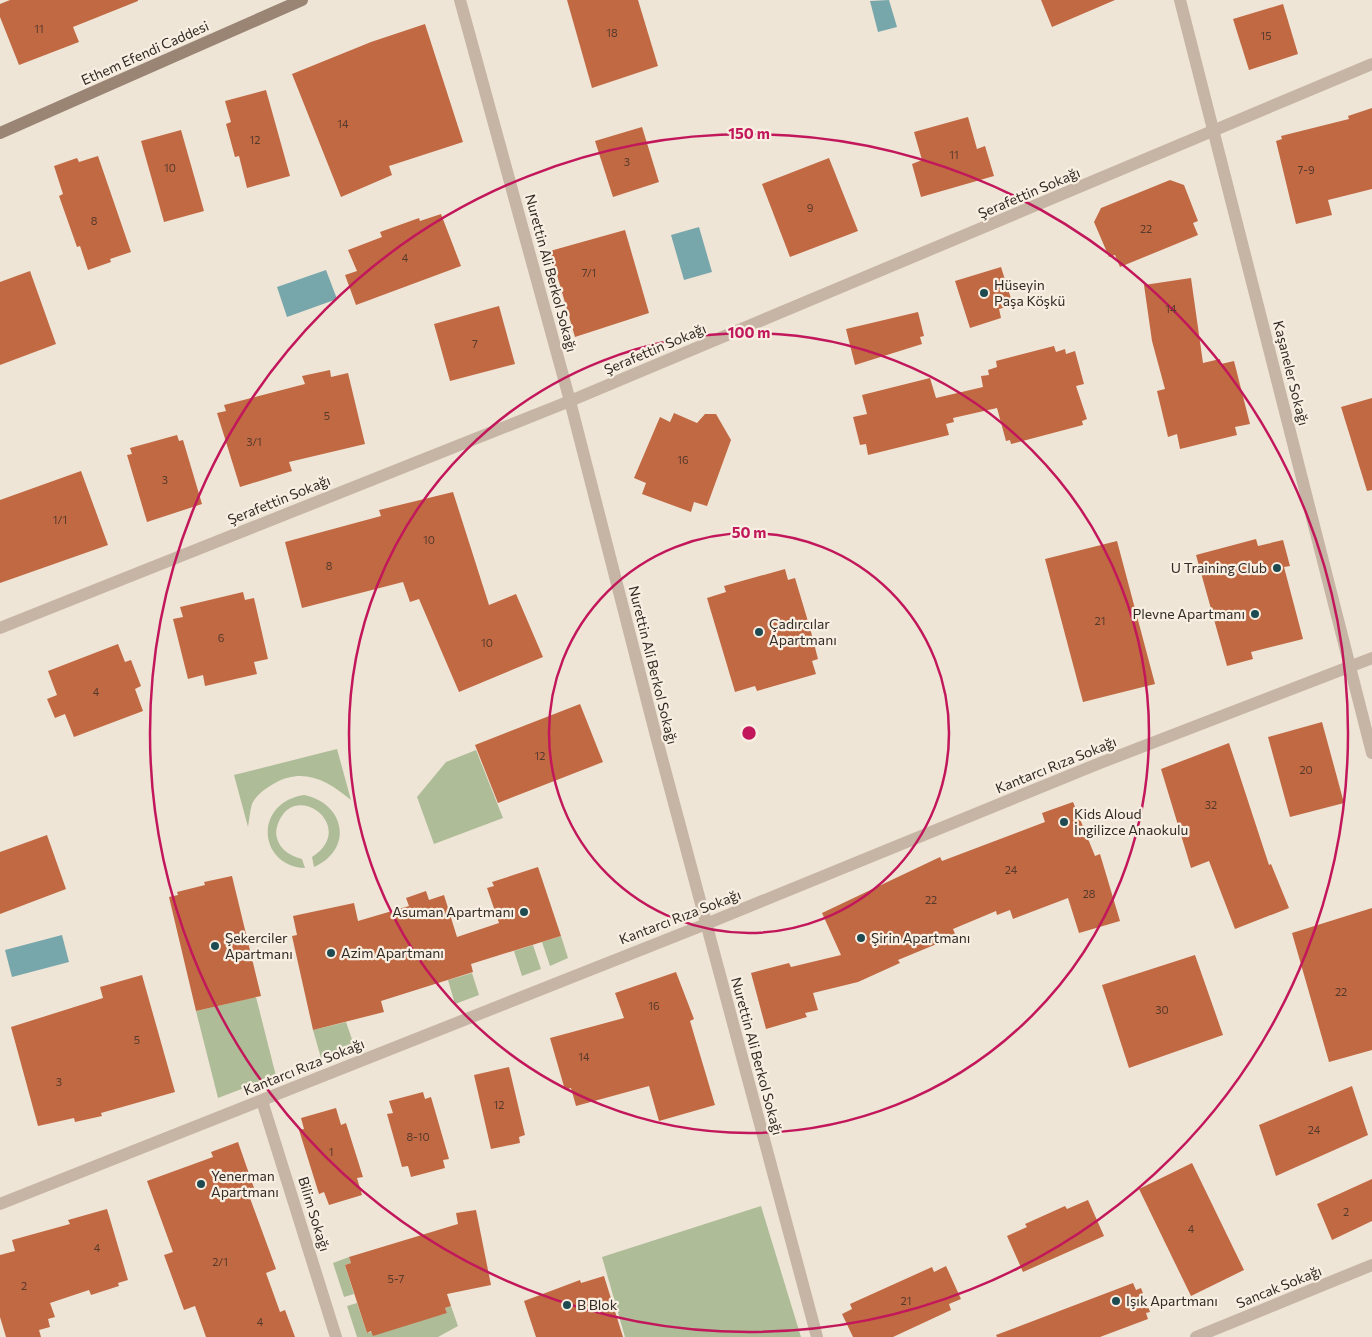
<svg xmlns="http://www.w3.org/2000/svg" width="1372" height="1337" font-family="Commissioner,sans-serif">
<rect width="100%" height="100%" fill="#efe5d7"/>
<g fill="#aebd98">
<path d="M337 749 351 800C328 781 304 767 275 783 266 788 256 795 252 804 250 811 249 820 248 827L234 775Z"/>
<polygon points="476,750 503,818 434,844 417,797 446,762"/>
<path d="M304 795C345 803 354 849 314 867L312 857C357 828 299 782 280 819 277 825 275 832 277 838 280 850 291 856 302 859L305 868C258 866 253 803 304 795Z"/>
<polygon points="561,936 568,958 550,966 542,942"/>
<polygon points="533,945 541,969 522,976 514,951"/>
<polygon points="472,973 479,995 455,1004 448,980"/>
<polygon points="256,997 276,1076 218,1098 196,1011"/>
<polygon points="346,1022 354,1045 321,1058 313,1030"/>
<polygon points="761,1206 801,1337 625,1337 602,1257"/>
<polygon points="349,1257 351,1263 345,1265 354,1294 344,1297 333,1263"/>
<polygon points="357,1303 367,1333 447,1313 445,1308 451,1306 458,1326 438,1337 357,1337 347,1306"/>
</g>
<g fill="#77a6ab">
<polygon points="889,0 897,27 878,32 870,1"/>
<polygon points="699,227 712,272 684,280 671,235"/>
<polygon points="326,270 337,299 287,317 277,287"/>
<polygon points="62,935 69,962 12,977 5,950"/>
</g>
<g fill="#c16943">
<polygon points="10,0 138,0 138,1 73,27 79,42 19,65 0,17 0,4"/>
<polygon points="567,0 638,0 658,66 592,88"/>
<polygon points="1041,0 1115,0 1052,27"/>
<polygon points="1283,4 1298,54 1249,70 1233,19"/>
<polygon points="425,24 463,142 389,166 392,175 341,197 292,74 371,42"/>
<polygon points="266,90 290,176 247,188 239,156 235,157 226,124 231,122 225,101"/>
<polygon points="1372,108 1372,189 1328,200 1332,215 1296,224 1276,141 1282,139 1281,136 1349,119 1348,116"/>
<polygon points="968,117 977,149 985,146 994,176 921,197 912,164 922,160 914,132"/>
<polygon points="642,127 659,182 613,197 595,141"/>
<polygon points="181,130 204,211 164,222 141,141"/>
<polygon points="98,156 131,252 110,259 111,262 88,270 80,246 77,247 59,196 63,194 54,166 77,158 79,162"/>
<polygon points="829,158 858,231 790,257 762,184"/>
<polygon points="1170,180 1184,185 1198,221 1193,223 1198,235 1120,267 1115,255 1109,257 1094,222 1101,208"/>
<polygon points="441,214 461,266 356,305 345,275 357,271 348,250 382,237 380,232 419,218 420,221"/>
<polygon points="625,230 649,313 575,337 550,251"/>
<polygon points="1001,267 1013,305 999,309 1001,318 970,328 955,281"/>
<polygon points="30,271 56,344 0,365 0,282"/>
<polygon points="1191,278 1203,363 1220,359 1221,364 1234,361 1250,424 1235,427 1237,435 1180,449 1177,434 1168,437 1157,391 1165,389 1152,341 1144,285"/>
<polygon points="499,306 515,364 450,381 434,324"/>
<polygon points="918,312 924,336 920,337 922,344 855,365 846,329"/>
<polygon points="1054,346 1056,352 1065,349 1066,354 1075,351 1084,384 1076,386 1087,419 1082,421 1083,425 1011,444 1010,440 1006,441 997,408 953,418 954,422 946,424 949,435 868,455 866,444 860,445 853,417 867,414 862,395 930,378 936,398 983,387 981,376 989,375 988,370 997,367 996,361"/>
<polygon points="330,370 331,377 348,373 365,444 289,462 292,471 240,487 217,413 226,411 224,405 305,384 302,376"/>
<polygon points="1372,398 1372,490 1367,491 1341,407"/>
<polygon points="674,413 697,423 705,414 716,414 731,440 707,506 694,502 691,512 642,494 646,483 634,478 660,417 670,422"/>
<polygon points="177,435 179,441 183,440 202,504 147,522 127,455 132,454 130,448"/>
<polygon points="81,471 108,545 0,583 0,500"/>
<polygon points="453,492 489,605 516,594 543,657 459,692 419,599 410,602 403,582 302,608 285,542 381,516 379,510"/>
<polygon points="1256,539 1258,546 1283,540 1290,566 1284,567 1303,639 1251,652 1253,659 1227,666 1196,555"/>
<polygon points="1117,541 1155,684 1083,702 1045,559"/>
<polygon points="785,569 788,580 795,578 810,628 818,659 812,661 816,674 757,691 755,686 735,692 707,598 726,592 724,586"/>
<polygon points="243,592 245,600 254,598 268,659 254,662 257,674 205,686 203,675 188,679 173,619 183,617 180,607"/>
<polygon points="118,644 125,662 131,660 141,686 135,689 143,711 74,737 65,714 55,718 47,699 57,695 48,671"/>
<polygon points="580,704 603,762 498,803 475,745"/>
<polygon points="1322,722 1344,803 1290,817 1268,737"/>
<polygon points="1229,743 1269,865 1271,864 1289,908 1235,929 1209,861 1191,868 1161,769"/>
<polygon points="1073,802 1095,856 1100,854 1120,921 1079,933 1068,898 1013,919 1010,910 997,915 996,911 953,929 956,936 898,960 900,963 858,982 813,993 818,1010 805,1013 807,1017 766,1029 751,973 789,963 791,967 841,955 822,913 940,857 942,861 1045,822 1042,813"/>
<polygon points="47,835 66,889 0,914 0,852"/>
<polygon points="538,867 561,936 471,964 473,972 381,1001 384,1012 313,1030 292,936 297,935 293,916 354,903 358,921 409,906 406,898 426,891 429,900 444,895 457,937 499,923 487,888 494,886 492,882"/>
<polygon points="232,876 261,996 196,1011 169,897 178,895 177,892 205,885 204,882"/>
<polygon points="1372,908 1372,1050 1329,1062 1292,933"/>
<polygon points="1195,955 1223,1035 1129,1068 1102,985"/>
<polygon points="676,972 694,1019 690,1021 715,1105 659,1121 649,1086 576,1106 571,1088 565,1090 550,1038 624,1018 615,993"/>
<polygon points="142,975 175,1092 101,1113 102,1116 75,1122 74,1118 38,1126 11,1027 103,998 100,987"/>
<polygon points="509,1067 525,1135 519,1137 520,1143 491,1149 474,1075"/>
<polygon points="1352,1086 1368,1135 1276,1176 1259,1125"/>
<polygon points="423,1092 425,1099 431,1097 449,1159 443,1160 445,1168 411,1177 408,1166 402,1167 387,1114 393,1113 389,1101"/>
<polygon points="336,1108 341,1125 346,1123 363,1177 357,1178 362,1195 329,1205 324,1192 319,1194 299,1130 304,1129 301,1118"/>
<polygon points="238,1142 254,1188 247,1190 276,1269 266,1273 280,1312 285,1310 295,1337 206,1337 195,1306 184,1310 164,1255 173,1252 147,1181 213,1157 211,1152"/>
<polygon points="1192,1163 1244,1270 1191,1296 1139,1189"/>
<polygon points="1372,1179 1372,1221 1332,1240 1317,1204"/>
<polygon points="1088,1200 1104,1236 1023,1272 1007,1236 1027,1227 1025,1224 1065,1206 1067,1209"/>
<polygon points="107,1209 128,1280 118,1283 119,1286 91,1295 89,1290 50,1303 55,1317 48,1319 50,1327 39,1330 41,1337 6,1337 0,1317 0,1255 15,1251 12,1240 70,1224 68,1220"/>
<polygon points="476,1210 491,1285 447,1294 451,1306 445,1308 447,1313 373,1336 371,1331 367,1333 345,1265 351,1263 349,1257 458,1224 456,1213"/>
<polygon points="946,1266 961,1299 949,1304 951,1310 893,1337 853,1337 842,1314 852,1309 850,1304 932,1267 934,1272"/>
<polygon points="604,1276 623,1337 536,1337 524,1301 580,1280 581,1283"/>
<polygon points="1133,1283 1136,1290 1141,1288 1150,1312 1146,1313 1148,1319 1100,1337 997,1337 996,1335"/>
</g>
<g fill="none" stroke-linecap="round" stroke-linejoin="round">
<g stroke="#c6b5a4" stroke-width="12">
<polyline points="460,0 570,401 656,736 817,1337"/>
<polyline points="0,628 570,401 1372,64"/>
<polyline points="262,1101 336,1337"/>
<polyline points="0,1204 706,924 1100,763 1372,658"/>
<polyline points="1196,1337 1372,1265"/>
</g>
<polyline stroke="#c6b5a4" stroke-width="12" points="1180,0 1372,753"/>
<polyline stroke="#9a8575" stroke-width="12" points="0,133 302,0"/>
</g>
<g fill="none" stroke="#c2185b" stroke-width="2.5">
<circle cx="749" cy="733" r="200"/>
<circle cx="749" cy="733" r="400"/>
<circle cx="749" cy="733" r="599"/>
</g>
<g fill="#1d4b51" stroke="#f8efe2" stroke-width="2">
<circle cx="984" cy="293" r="5"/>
<circle cx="1277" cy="568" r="5"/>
<circle cx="1255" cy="614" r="5"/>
<circle cx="759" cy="632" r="5"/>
<circle cx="1064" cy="822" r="5"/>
<circle cx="524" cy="912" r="5"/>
<circle cx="861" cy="938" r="5"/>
<circle cx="215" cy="946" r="5"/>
<circle cx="331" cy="953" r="5"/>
<circle cx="201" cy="1184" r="5"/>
<circle cx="1116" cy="1301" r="5"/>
<circle cx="567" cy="1305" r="5"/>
</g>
<g text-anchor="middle" stroke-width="4.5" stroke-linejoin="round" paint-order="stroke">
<g font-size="11" fill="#563a2c">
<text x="39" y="33">11</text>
<text x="612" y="37">18</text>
<text x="1266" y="40">15</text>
<text x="343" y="128">14</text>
<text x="255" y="144">12</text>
<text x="954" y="159">11</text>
<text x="627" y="166">3</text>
<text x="170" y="172">10</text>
<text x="1306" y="174">7-9</text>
<text x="810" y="212">9</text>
<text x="94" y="225">8</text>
<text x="1146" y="233">22</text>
<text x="405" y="262">4</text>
<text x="589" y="277">7/1</text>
<text x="1171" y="313">14</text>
<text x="475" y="348">7</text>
<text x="327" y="420">5</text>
<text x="254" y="446">3/1</text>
<text x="683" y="464">16</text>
<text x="165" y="484">3</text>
<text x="60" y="524">1/1</text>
<text x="429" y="544">10</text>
<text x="329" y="570">8</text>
<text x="1100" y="625">21</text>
<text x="221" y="642">6</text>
<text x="487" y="647">10</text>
<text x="96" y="696">4</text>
<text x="540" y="760">12</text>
<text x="1306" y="774">20</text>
<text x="1211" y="809">32</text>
<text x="1011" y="874">24</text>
<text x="1089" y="898">28</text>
<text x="931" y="904">22</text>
<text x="1341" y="996">22</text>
<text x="654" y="1010">16</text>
<text x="1162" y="1014">30</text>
<text x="137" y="1044">5</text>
<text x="584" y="1061">14</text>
<text x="59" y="1086">3</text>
<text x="499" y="1109">12</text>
<text x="1314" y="1134">24</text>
<text x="418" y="1141">8-10</text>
<text x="331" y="1156">1</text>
<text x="1346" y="1216">2</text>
<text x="1191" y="1233">4</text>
<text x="97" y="1252">4</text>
<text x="220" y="1266">2/1</text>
<text x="396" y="1283">5-7</text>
<text x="24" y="1290">2</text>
<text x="906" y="1305">21</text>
<text x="260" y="1326">4</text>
</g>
<g font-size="14" fill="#322a25" stroke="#f8efe2">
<text transform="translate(145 53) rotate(-24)" y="5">Ethem Efendi Caddesi</text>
<text transform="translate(1029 193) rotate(-23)" y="5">Şerafettin Sokağı</text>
<text transform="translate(551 273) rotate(75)" y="5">Nurettin Ali Berkol Sokağı</text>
<text transform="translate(655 349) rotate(-23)" y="5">Şerafettin Sokağı</text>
<text transform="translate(1291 373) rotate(76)" y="5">Kaşaneler Sokağı</text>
<text transform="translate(279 500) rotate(-22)" y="5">Şerafettin Sokağı</text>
<text transform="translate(653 665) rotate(76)" y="5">Nurettin Ali Berkol Sokağı</text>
<text transform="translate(1056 765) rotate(-22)" y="5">Kantarcı Rıza Sokağı</text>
<text transform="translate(680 917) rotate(-21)" y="5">Kantarcı Rıza Sokağı</text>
<text transform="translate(757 1056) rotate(75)" y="5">Nurettin Ali Berkol Sokağı</text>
<text transform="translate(304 1067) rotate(-22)" y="5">Kantarcı Rıza Sokağı</text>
<text transform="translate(314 1214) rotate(73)" y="5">Bilim Sokağı</text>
<text transform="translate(1279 1287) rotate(-22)" y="5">Sancak Sokağı</text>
</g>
<g font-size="14" fill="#322a25" stroke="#f8efe2" text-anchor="start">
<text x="994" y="290">Hüseyin<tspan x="994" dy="16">Paşa Köşkü</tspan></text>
<text x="1267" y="573" text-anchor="end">U Training Club</text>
<text x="1245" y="619" text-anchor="end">Plevne Apartmanı</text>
<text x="769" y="629">Çadırcılar<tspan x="769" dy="16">Apartmanı</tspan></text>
<text x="1074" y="819">Kids Aloud<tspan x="1074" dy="16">İngilizce Anaokulu</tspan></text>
<text x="514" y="917" text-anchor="end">Asuman Apartmanı</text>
<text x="225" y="943">Şekerciler<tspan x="225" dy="16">Apartmanı</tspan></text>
<text x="871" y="943">Şirin Apartmanı</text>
<text x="341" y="958">Azim Apartmanı</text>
<text x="211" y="1181">Yenerman<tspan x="211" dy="16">Apartmanı</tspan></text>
<text x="1126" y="1306">Işık Apartmanı</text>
<text x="577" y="1310">B Blok</text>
</g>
</g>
<circle cx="749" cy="733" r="8" fill="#c2185b" stroke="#f8efe2" stroke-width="2.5"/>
<g font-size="15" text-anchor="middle" font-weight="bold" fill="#c2185b" stroke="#f8efe2" stroke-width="4.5" stroke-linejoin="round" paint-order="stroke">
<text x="749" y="139">150 m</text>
<text x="749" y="338">100 m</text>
<text x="749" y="538">50 m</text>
</g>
</svg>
